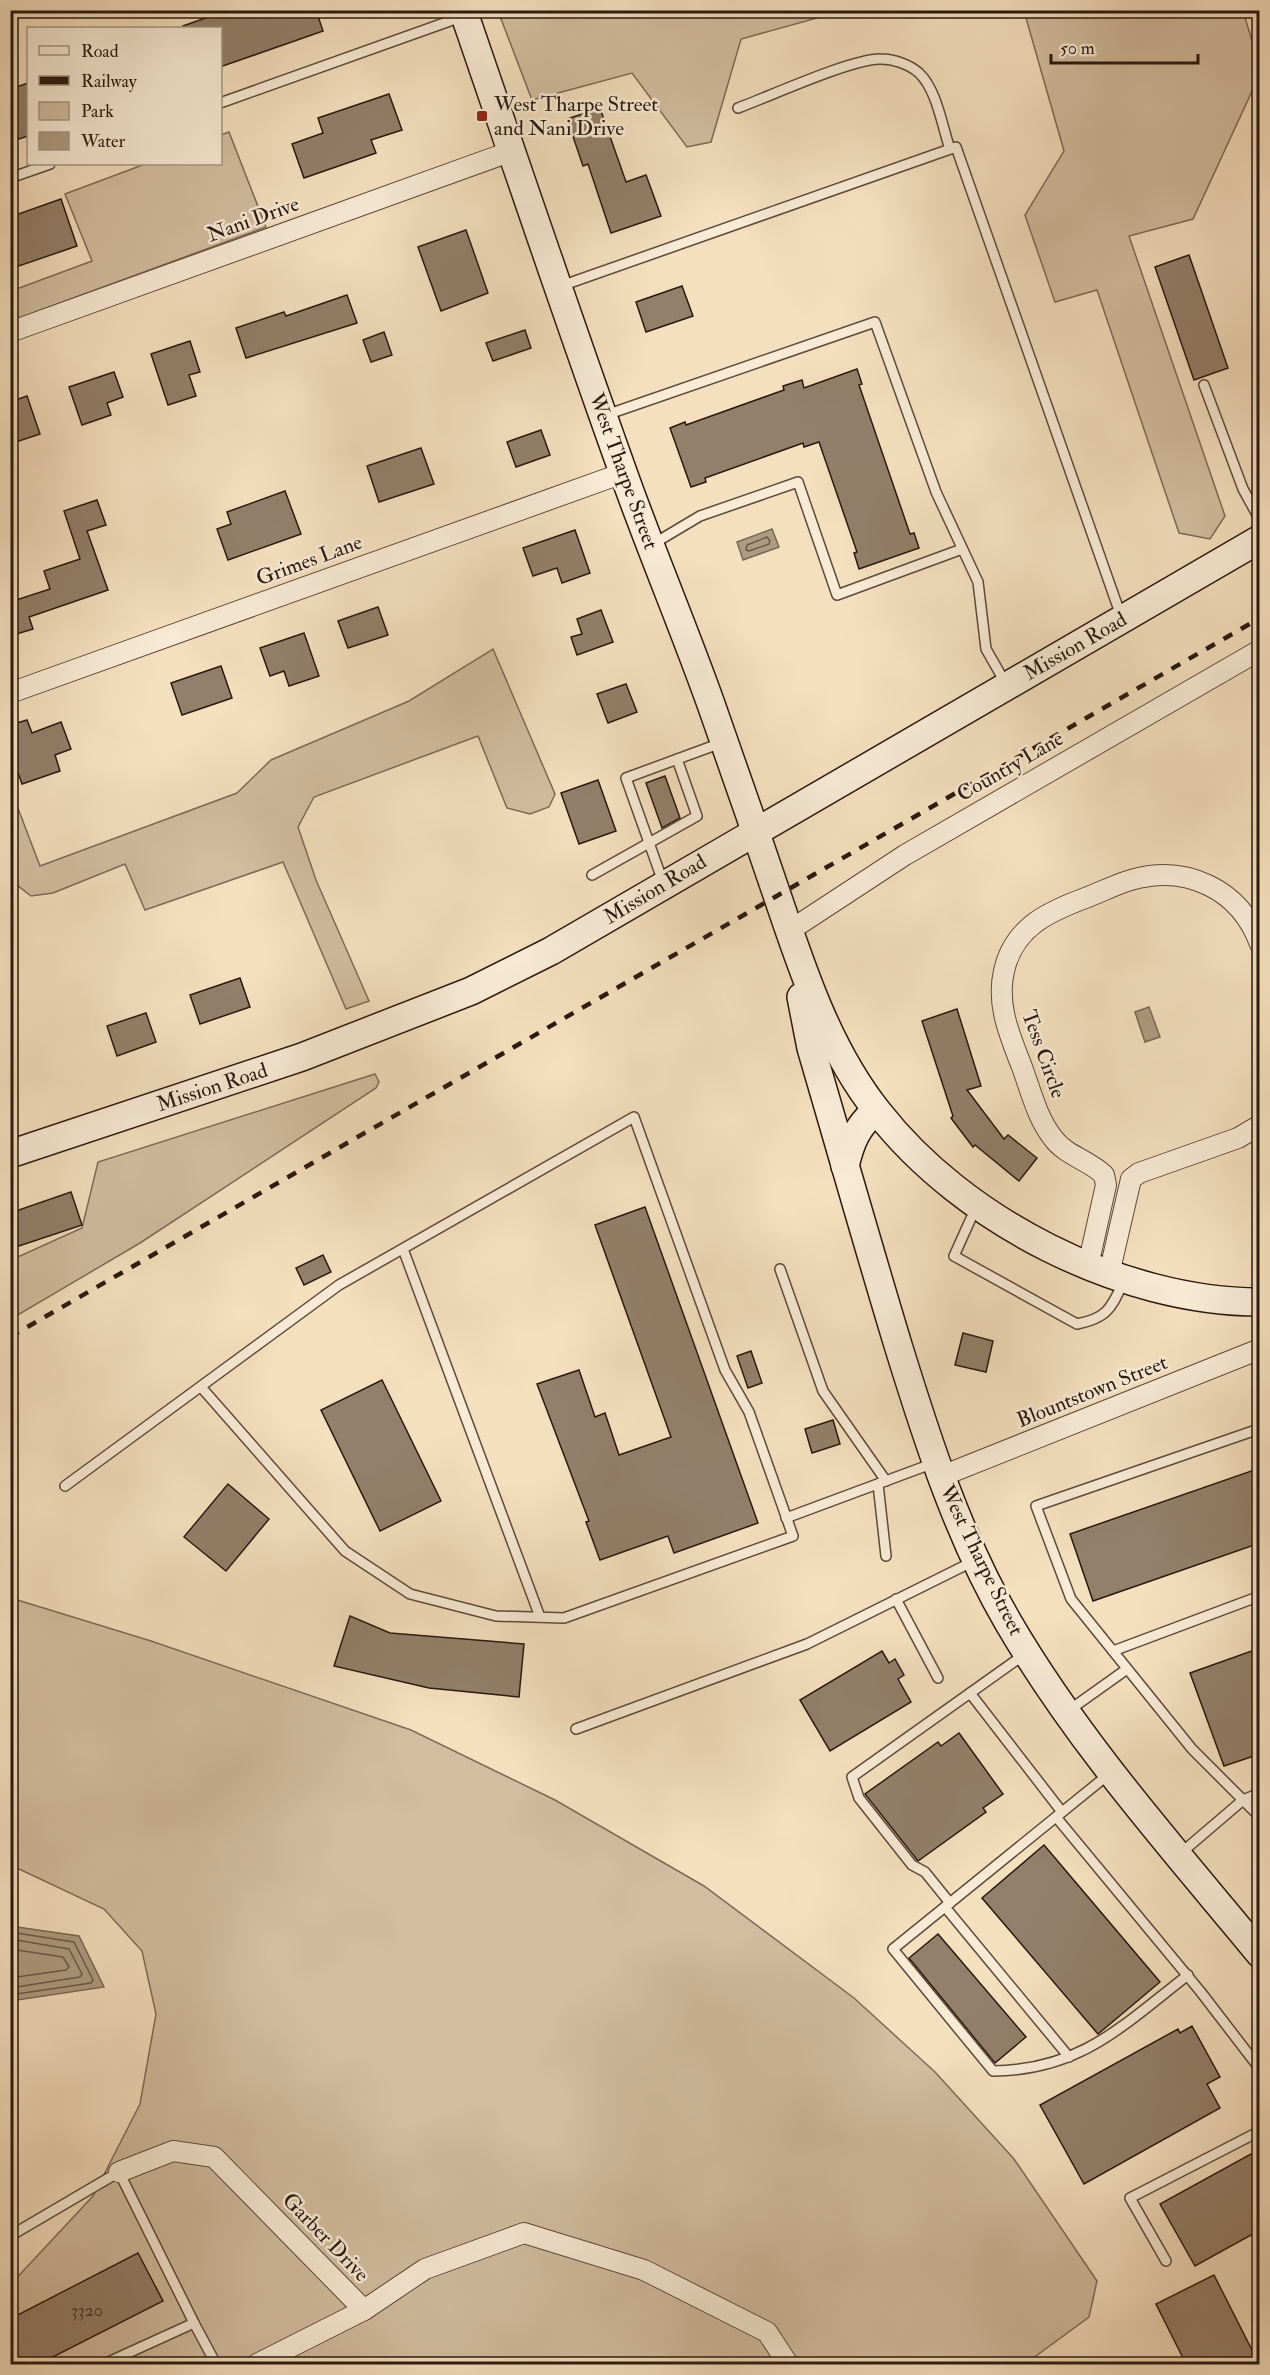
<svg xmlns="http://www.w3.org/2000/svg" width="1270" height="2375" font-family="'IM FELL Double Pica',serif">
<rect width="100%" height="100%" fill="#f4dfbe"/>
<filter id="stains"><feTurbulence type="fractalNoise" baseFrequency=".00333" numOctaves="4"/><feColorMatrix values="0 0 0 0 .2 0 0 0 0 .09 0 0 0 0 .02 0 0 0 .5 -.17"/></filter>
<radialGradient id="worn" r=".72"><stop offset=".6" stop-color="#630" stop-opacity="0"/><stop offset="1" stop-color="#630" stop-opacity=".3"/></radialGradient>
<g fill="#d2bda0" stroke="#7e6a57" stroke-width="1.5">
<polygon points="498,11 842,11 741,39 711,142 687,147 632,73 532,100"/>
<polygon points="1024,11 1243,11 1259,64 1259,76 1193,219 1129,236 1225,516 1210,539 1179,533 1097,290 1055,302 1025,215 1064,151"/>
<polygon points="229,132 266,227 11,321 11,291 92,261 65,194 145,164 220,164 221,135"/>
<polygon points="493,649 555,794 549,807 530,814 507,808 478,736 314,797 298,827 316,880 369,1001 346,1009 283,862 145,910 125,864 53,893 31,896 17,885 11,867 11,790 40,866 237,793 271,760 409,701"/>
<polygon points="375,1074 379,1082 376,1088 140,1243 11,1319 11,1260 82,1228 98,1162"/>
<polygon points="11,1598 151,1641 411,1730 555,1800 704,1886 854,1998 935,2072 1014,2159 1097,2281 1089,2317 1025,2364 11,2364 11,2284 93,2196 140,2104 156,2014 142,1951 104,1909 17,1868 11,1868"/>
</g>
<g fill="#af9b82" stroke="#7a6754" stroke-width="1.5">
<polygon points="772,529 779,547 743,560 737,542"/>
<polygon points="1149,1007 1160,1037 1145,1042 1135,1012"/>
<polygon points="10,1926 79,1936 104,1987 11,2001"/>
</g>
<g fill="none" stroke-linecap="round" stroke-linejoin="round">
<g stroke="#6c5a48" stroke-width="1.5">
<polygon points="767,537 770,541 769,544 749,551 746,550 747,545"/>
<polyline points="10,1932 74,1942 93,1980 91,1983 10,1995"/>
<polyline points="10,1939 69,1949 82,1974 80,1977 10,1988"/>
<polyline points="10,1949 63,1957 69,1967 66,1970 10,1978"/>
</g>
</g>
<g fill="#937f6a" stroke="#2a180e" stroke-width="1.5">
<polygon points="228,10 316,10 323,31 220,67 220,28 184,28 183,26"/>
<polygon points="28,83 28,136 10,142 10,89"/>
<polygon points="389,94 402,130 371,140 376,153 304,178 292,144 323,133 318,118"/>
<polygon points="600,108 626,182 646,175 661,216 611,233 588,164 583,166 567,119"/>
<polygon points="61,199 77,246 10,269 10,217"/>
<polygon points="466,230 488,293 441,311 418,247"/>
<polygon points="1189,255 1228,368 1194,380 1155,267"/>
<polygon points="682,286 693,316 646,332 636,302"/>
<polygon points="347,295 357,323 246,358 236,328 284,312 286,316"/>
<polygon points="525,330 531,348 493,361 486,343"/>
<polygon points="384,332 392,355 371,362 363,340"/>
<polygon points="190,341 200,372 189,375 196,396 168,405 151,354"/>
<polygon points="857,369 862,384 859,385 910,534 914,533 919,548 859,569 854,553 857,552 819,442 804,447 803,443 705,478 706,482 691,487 670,428 685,422 686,425 784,390 783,386 802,380 804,388"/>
<polygon points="114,372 123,397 107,403 111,415 82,425 69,387"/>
<polygon points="27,396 40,434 10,444 10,402"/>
<polygon points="541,430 550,455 516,467 507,442"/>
<polygon points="421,448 434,484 379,502 367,466"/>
<polygon points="285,491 301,534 228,560 217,529 231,524 227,512"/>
<polygon points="97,500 106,525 87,531 108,590 29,617 33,629 10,636 10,602 50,589 44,571 80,559 64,511"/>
<polygon points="575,530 590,573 562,583 557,568 533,576 523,548"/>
<polygon points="378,607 388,635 348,648 338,621"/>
<polygon points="601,610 613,642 577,655 571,637 582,634 577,619"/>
<polygon points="304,633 319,676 289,686 284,671 270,676 260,648"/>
<polygon points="221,666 232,698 182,715 171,683"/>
<polygon points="626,684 637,712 608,723 597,694"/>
<polygon points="27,720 32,733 61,722 71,749 55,755 60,771 22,784 10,750 10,725"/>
<polygon points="665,776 680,818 662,828 646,783"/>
<polygon points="598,780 616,831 579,844 561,793"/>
<polygon points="240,978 250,1007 200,1024 190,995"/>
<polygon points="957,1009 981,1086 967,1090 1004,1139 1008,1135 1037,1158 1019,1181 975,1145 973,1147 951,1118 953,1116 922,1021"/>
<polygon points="146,1013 156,1042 117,1056 107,1026"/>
<polygon points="71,1192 82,1225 10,1249 10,1213"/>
<polygon points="645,1207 758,1523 674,1553 668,1536 600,1560 586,1522 589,1521 537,1384 579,1370 595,1417 605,1413 619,1455 671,1437 595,1225"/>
<polygon points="323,1255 331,1272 304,1285 296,1268"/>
<polygon points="963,1333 993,1341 986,1372 955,1365"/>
<polygon points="751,1351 762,1383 748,1388 737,1356"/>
<polygon points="382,1380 441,1501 380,1531 321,1410"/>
<polygon points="833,1420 840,1444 812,1453 805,1429"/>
<polygon points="1260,1468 1260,1543 1093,1601 1070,1534"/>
<polygon points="228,1484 269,1519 226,1571 184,1537"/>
<polygon points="350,1616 390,1633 524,1644 519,1697 429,1688 334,1666"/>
<polygon points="1260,1648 1260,1754 1224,1766 1190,1673"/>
<polygon points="882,1651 889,1663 895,1659 904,1675 898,1679 911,1702 830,1751 800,1700"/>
<polygon points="959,1733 1003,1794 983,1808 986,1812 918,1861 865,1794 938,1742 941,1746"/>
<polygon points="1044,1845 1160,1982 1098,2034 982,1898"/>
<polygon points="938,1934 1026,2037 995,2063 909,1958"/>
<polygon points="1192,2026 1220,2077 1207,2084 1220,2108 1084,2184 1040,2105 1178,2029 1180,2033"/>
<polygon points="1260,2149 1260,2230 1195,2266 1160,2204"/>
<polygon points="138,2253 163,2301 39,2364 10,2364 10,2319"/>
<polygon points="1214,2275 1259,2364 1186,2364 1156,2304"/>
</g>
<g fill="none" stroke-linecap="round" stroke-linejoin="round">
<defs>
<g id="lane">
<polyline points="220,103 461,17"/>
<path d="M738 108C768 97 853 58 881 59 893 59 909 64 919 73 937 90 942 126 950 149"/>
<polyline points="10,178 50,164"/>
<polyline points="561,286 956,147 1121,616"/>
<polyline points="1204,385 1243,489 1260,520"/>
<polyline points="606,415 875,322 936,492 978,582 986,649 1006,684"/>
<polyline points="653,544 700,516 798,482 837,595 962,549"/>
<polyline points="592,875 697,816 677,759"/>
<polyline points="663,882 626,778 721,743"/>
<path d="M977 1205 954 1256 1077 1324C1108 1318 1111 1308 1124 1281"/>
<polyline points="403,1249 540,1617"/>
<polyline points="780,1269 823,1391 886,1481"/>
<polyline points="1256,1430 1036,1506 1071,1599 1192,1749 1260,1817"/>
<polyline points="878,1484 886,1556"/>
<polyline points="65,1486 339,1285 634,1117 725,1370 749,1412 793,1536 564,1618 496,1616 410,1594 345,1551 201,1387"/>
<polyline points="786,1518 934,1463"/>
<polyline points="896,1599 938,1678"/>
<polyline points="1113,1651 1260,1596"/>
<polyline points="970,1693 1062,1812"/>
<polyline points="1068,1711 1127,1669"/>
<polyline points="576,1729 807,1644 974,1561"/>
<path d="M1109 1774 893 1949 993 2071C1081 2070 1122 2026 1188 1975"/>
<polyline points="1056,1817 1200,1991 1260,2069"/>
<polyline points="1181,1853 1243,1800 1260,1793"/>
<polyline points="950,1903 925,1872 912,1865 859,1798 852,1777 1025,1654"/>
<polyline points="945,1907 1069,2057"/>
<polyline points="10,2236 119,2172 194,2323 104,2364"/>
<polyline points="1166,2261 1130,2198 1260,2131"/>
<polyline points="1260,2271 1260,2275"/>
<polyline points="194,2323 216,2364"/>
</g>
<g id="street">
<polyline points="10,332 512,151"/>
<polyline points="10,693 623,473"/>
<polyline points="789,931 905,855 1260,650"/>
<path d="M1088 1266 1106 1185 1104 1175C1089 1160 1066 1156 1053 1138 1037 1118 1031 1091 1022 1067 1010 1036 996 1005 1004 971 1014 926 1050 911 1088 897 1103 891 1117 884 1131 880 1186 864 1240 889 1260 944"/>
<polyline points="1109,1274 1131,1179 1139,1173 1238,1138 1260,1125"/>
<polyline points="942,1476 1260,1349"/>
<polyline points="119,2172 173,2151 214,2157 364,2310 425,2269 524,2233 644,2270 767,2332 788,2364"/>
<polyline points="257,2364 364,2310"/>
</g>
<g id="secondary">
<path d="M463 10C516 164 568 319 623 472 651 551 684 628 712 707 734 769 755 830 776 892 802 968 827 1048 878 1112 963 1221 1121 1302 1260 1302"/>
<path d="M801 997 811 1048C840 1147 868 1246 898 1345 927 1439 958 1536 1008 1622 1078 1742 1171 1846 1260 1954"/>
<polyline points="10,1154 302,1057 471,991 551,951 1260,539"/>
<path d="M845 1166C851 1141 857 1127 876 1110"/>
</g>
</defs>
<use href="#lane" stroke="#5c4a3a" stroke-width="12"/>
<use href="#street" stroke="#5c4a3a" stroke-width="22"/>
<use href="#secondary" stroke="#2a180e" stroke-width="30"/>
<use href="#lane" stroke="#f8ead5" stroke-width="9"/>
<use href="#street" stroke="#f8ead5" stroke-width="20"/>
<use href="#secondary" stroke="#f8ead5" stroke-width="27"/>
<polyline stroke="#2a180e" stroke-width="4.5" stroke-dasharray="10 10" stroke-linecap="butt" points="10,1337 1260,618"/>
</g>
<rect fill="#8f2418" stroke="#f8ead5" stroke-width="2" x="476" y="110" width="12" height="12" rx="3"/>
<g text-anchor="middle" stroke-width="5" stroke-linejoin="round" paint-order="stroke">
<g font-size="18" fill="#443225">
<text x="87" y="2316">3320</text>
</g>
<g font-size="21" fill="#2a180e" stroke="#f8ead5" text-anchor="start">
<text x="494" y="111">West Tharpe Street<tspan x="494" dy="24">and Nani Drive</tspan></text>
</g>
<g font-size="21" fill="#2a180e" stroke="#f8ead5">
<text transform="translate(253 219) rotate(-20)" y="7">Nani Drive</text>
<text transform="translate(624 471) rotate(70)" y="7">West Tharpe Street</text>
<text transform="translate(309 560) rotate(-20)" y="7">Grimes Lane</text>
<text transform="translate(1075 646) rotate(-30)" y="7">Mission Road</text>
<text transform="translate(1010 766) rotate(-30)" y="7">Country Lane</text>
<text transform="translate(655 889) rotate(-31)" y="7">Mission Road</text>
<text transform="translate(1044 1054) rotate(70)" y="7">Tess Circle</text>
<text transform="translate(212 1087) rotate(-18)" y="7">Mission Road</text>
<text transform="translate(1092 1391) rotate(-22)" y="7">Blountstown Street</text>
<text transform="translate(982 1560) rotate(64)" y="7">West Tharpe Street</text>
<text transform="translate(326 2237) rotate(46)" y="7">Garber Drive</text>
</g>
</g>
<rect width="1270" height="2375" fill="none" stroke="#f4dfbe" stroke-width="36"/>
<rect x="12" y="12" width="1246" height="2351" fill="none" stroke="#2a180e" stroke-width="3"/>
<rect x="18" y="18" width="1234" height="2339" fill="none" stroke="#2a180e" stroke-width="1.5"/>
<rect x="27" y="27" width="195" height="138" fill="#f8ead5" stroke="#a69685" stroke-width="1.5"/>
<rect x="39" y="46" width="30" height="9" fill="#f8ead5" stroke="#a69685" stroke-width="1.5"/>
<text x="81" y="57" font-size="18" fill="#2a180e">Road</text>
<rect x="39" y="76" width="30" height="9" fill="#2a180e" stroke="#a69685" stroke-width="1.5"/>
<text x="81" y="87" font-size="18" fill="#2a180e">Railway</text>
<rect x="39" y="102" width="30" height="18" fill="#d2bda0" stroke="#a69685" stroke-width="1.5"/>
<text x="81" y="117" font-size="18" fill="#2a180e">Park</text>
<rect x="39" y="132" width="30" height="18" fill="#af9b82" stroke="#a69685" stroke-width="1.5"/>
<text x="81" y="147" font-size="18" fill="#2a180e">Water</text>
<path d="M1051 54v9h147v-9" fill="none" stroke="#2a180e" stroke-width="3"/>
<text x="1060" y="54" font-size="18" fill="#2a180e" stroke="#f8ead5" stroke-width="4.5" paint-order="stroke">50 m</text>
<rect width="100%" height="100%" filter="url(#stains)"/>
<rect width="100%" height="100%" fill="url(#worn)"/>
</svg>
